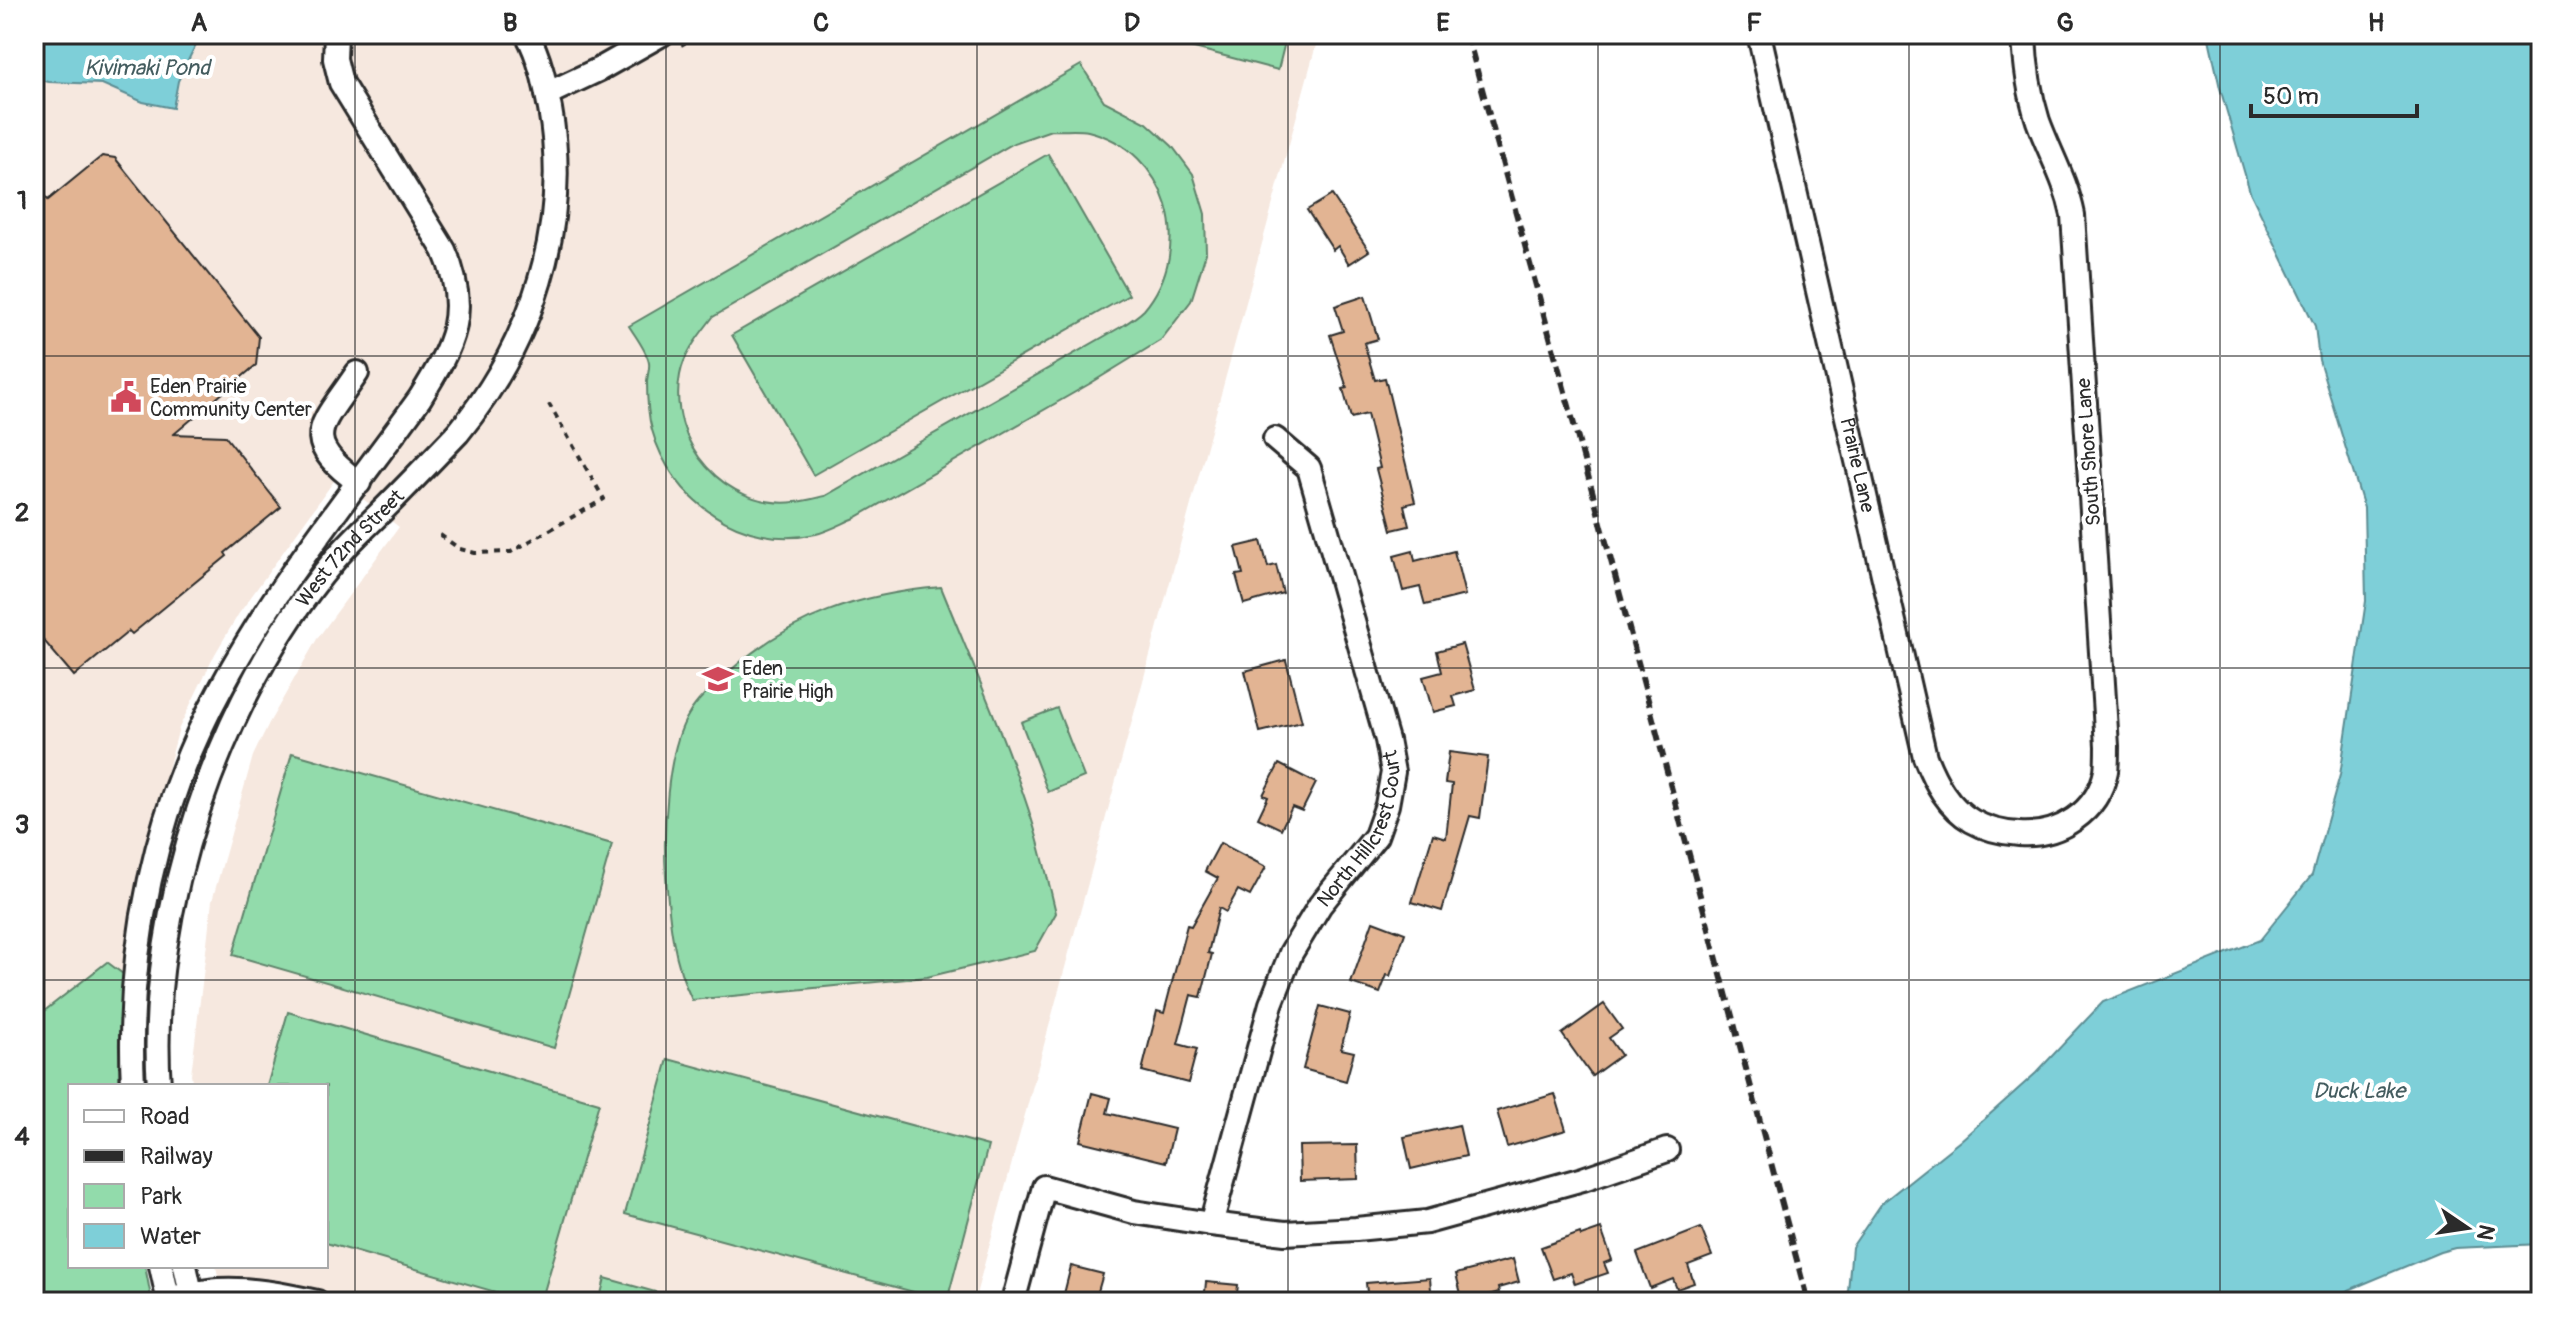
<svg xmlns="http://www.w3.org/2000/svg" width="2575" height="1336" font-family="Pangolin,sans-serif">
<rect width="100%" height="100%" fill="#fff"/>
<filter id="ink" filterUnits="userSpaceOnUse"><feTurbulence type="fractalNoise" baseFrequency=".0125" numOctaves="2"/><feDisplacementMap in="SourceGraphic" scale="16" xChannelSelector="R" yChannelSelector="G"/><feConvolveMatrix kernelMatrix="1 2 1 2 8 2 1 2 1" color-interpolation-filters="sRGB"/></filter>
<g filter="url(#ink)">
<polygon fill="#f6e8df" points="34,34 1319,34 974,1302 223,1302 216,1266 326,1266 326,1086 193,1086 191,1075 212,901 253,756 269,723 317,639 399,527 336,478 238,615 215,654 179,728 136,889 123,974 107,962 34,1019"/>
<g fill="#92dbab" stroke="#5e836b" stroke-width="2" fill-rule="evenodd">
<polygon points="1141,34 1287,34 1278,70"/>
<path d="M1081 65 1104 101 1147 123 1172 146 1193 174 1205 214 1206 253 1191 301 1161 340 1091 383 855 518C843 523 829 531 816 534 742 551 671 500 652 430 648 416 647 396 647 382 647 376 650 369 649 363 647 351 635 336 629 326ZM1051 130C1063 131 1077 129 1088 131 1169 151 1196 248 1144 310 1137 317 1127 323 1119 328L825 496C816 498 805 501 795 502 726 510 667 443 680 375 684 353 700 334 713 317L1014 143Z"/>
<polygon points="1048,154 1129,295 813,475 732,335"/>
<path d="M941 587C971 661 1004 735 1029 811 1040 844 1048 879 1056 913L1035 951 927 977 692 1000C673 962 669 918 666 876 663 834 666 750 689 714 699 697 716 684 731 670 792 616 860 594 941 587Z"/>
<polygon points="1057,708 1084,777 1048,792 1021,722"/>
<polygon points="292,753 612,844 554,1048 233,955"/>
<polygon points="107,962 123,974 119,1086 70,1086 70,1266 145,1266 152,1302 34,1302 34,1019"/>
<polygon points="288,1012 599,1103 541,1302 530,1302 326,1243 326,1086 267,1086"/>
<polygon points="668,1059 988,1146 947,1301 625,1214"/>
<polygon points="605,1278 691,1302 599,1302"/>
</g>
<g fill="#7ecfd8" stroke="#5d8d93" stroke-width="2">
<polygon points="34,34 201,34 178,81 173,108 143,102 102,84 49,82 34,79"/>
<polygon points="2208,34 2541,34 2541,1244 2455,1248 2440,1252 2344,1292 2352,1302 1851,1302 1848,1291 1852,1247 1882,1203 1960,1141 2036,1073 2103,1002 2260,940 2312,875 2340,775 2366,601 2364,508 2319,360 2315,326 2250,192 2220,88"/>
</g>
<g fill="#e2b493" stroke="#2b2b2b" stroke-width="2">
<polygon points="102,156 115,158 259,337 256,365 174,434 225,436 281,507 225,553 227,556 132,634 129,631 74,676 34,629 34,184 48,200"/>
<polygon points="1332,195 1369,251 1349,264 1338,246 1333,250 1307,210"/>
<polygon points="1365,296 1378,339 1364,343 1375,380 1385,378 1415,502 1404,505 1409,526 1392,530 1376,469 1380,468 1367,414 1351,418 1343,389 1347,388 1330,335 1343,331 1335,306"/>
<polygon points="1261,541 1268,567 1276,565 1283,593 1244,604 1236,575 1243,574 1236,547"/>
<polygon points="1413,551 1415,561 1454,551 1465,595 1425,605 1420,587 1403,591 1394,556"/>
<polygon points="1462,644 1475,690 1453,696 1456,706 1433,712 1423,677 1442,672 1437,651"/>
<polygon points="1286,660 1302,722 1260,732 1245,671"/>
<polygon points="1449,752 1488,757 1480,818 1470,816 1442,911 1412,902 1433,834 1446,838 1452,784 1445,783"/>
<polygon points="1279,764 1316,783 1302,811 1292,807 1281,829 1258,818 1268,797 1263,795"/>
<polygon points="1220,843 1266,867 1250,896 1238,890 1226,912 1219,908 1208,953 1212,954 1201,997 1191,995 1178,1044 1197,1049 1188,1083 1142,1071 1157,1011 1164,1013 1187,925 1191,926 1218,878 1205,871"/>
<polygon points="1373,921 1405,933 1390,976 1387,975 1380,993 1351,983"/>
<polygon points="1604,1004 1622,1029 1609,1038 1621,1055 1592,1076 1562,1034"/>
<polygon points="1320,1006 1350,1014 1341,1049 1354,1052 1346,1081 1303,1069"/>
<polygon points="1092,1093 1111,1098 1107,1113 1174,1129 1166,1162 1080,1141"/>
<polygon points="1555,1094 1566,1130 1507,1147 1497,1111"/>
<polygon points="1459,1125 1466,1156 1411,1169 1404,1137"/>
<polygon points="1357,1145 1358,1179 1300,1181 1299,1146"/>
<polygon points="1701,1228 1712,1256 1688,1265 1694,1283 1677,1289 1673,1279 1650,1288 1637,1253"/>
<polygon points="1601,1229 1612,1260 1604,1263 1608,1273 1575,1284 1571,1273 1553,1279 1541,1247 1580,1233 1581,1236"/>
<polygon points="1513,1259 1519,1282 1498,1288 1499,1292 1463,1302 1456,1274"/>
<polygon points="1071,1266 1103,1274 1095,1302 1062,1302"/>
<polygon points="1430,1278 1432,1302 1368,1302 1366,1283"/>
<polygon points="1206,1282 1238,1285 1236,1302 1204,1302"/>
</g>
<g fill="none" stroke-linecap="round" stroke-linejoin="round">
<defs>
<g id="minor">
<path id="s1" d="M1759 34 1925 757C1935 782 1948 807 1972 821 1986 829 2003 833 2019 834 2059 837 2098 812 2106 771 2107 763 2107 754 2107 746L2073 215C2066 180 2050 154 2038 121 2029 93 2025 63 2024 34"/>
<polyline points="547,94 600,69 662,34"/>
<path d="M357 373C322 426 297 438 359 483"/>
<path d="M133 1086C126 949 155 809 221 688 276 585 352 492 420 398 453 345 471 312 444 250L341 83 335 59 336 34"/>
<path id="s2" d="M159 1086C146 912 220 696 332 563 347 544 365 528 382 511 408 485 433 459 458 433 532 342 571 226 550 109 545 83 540 58 527 34"/>
<path id="s3" d="M1211 1224 1271 1004 1291 953 1320 905 1376 836 1387 805 1393 772 1387 740 1309 468 1275 439"/>
<polyline points="161,1266 169,1302"/>
<polyline points="185,1266 193,1302"/>
<path d="M168 1298C185 1296 201 1291 218 1290 251 1288 285 1295 317 1302"/>
<polyline points="1013,1302 1044,1187 1134,1212 1211,1224 1285,1233 1356,1229 1427,1222 1583,1179 1667,1150"/>
</g>
</defs>
<use href="#minor" stroke="#2b2b2b" stroke-width="28"/>
<g stroke="#2b2b2b" stroke-width="4" stroke-dasharray="6 6" stroke-linecap="butt">
<polyline points="681,45 700,34"/>
<polyline points="440,535 460,549 475,553 511,552 604,499 549,404"/>
</g>
<use href="#minor" stroke="#fff" stroke-width="22"/>
<polyline stroke="#2b2b2b" stroke-width="6" stroke-dasharray="12 6" stroke-linecap="butt" points="1467,34 1601,523 1808,1302"/>
</g>
</g>
<path fill="none" stroke="#2b2b2b" stroke-width="2" stroke-opacity="0.55" d="M355 34V1302M666 34V1302M977 34V1302M1288 34V1302M1598 34V1302M1909 34V1302M2220 34V1302M34 356H2541M34 668H2541M34 980H2541"/>
<defs>
<symbol id="civic-bare" viewBox="-9 -9 18 18"><path d="M-.6-6.5H3V-4.5H.6V-3L4-1V1h2V6H-6V1h2V-1L-.6-3ZM-1.2 2.5V6h2.4V2.5Z" fill="#d1495b" stroke="#fff" stroke-width="2.5" paint-order="stroke"/></symbol>
<symbol id="school-bare" viewBox="-9 -9 18 18"><path d="M0-5L7-2L0 1L-7-2ZM-4 1L0 2.5L4 1V4Q0 6-4 4Z" fill="#d1495b" stroke="#fff" stroke-width="2.5" paint-order="stroke"/></symbol>
</defs>
<g fill-rule="evenodd">
<use href="#civic-bare" x="104" y="375" width="44" height="44"/>
<use href="#school-bare" x="696" y="657" width="44" height="44"/>
</g>
<g text-anchor="middle" stroke-width="8" stroke-linejoin="round" paint-order="stroke">
<g font-size="20" fill="#2b2b2b" stroke="#fff" text-anchor="start">
<text x="150" y="393">Eden Prairie<tspan x="150" dy="23">Community Center</tspan></text>
<text x="742" y="675">Eden<tspan x="742" dy="23">Prairie High</tspan></text>
</g>
<g font-size="20" fill="#2b2b2b" stroke="#fff">
<text transform="translate(2088 452) rotate(-94)" y="7">South Shore Lane</text>
<text dy="7" stroke="none"><textPath href="#s1" startOffset="442">Prairie Lane</textPath></text>
<text dy="7" stroke="none"><textPath href="#s2" startOffset="586">West 72nd Street</textPath></text>
<text dy="7" stroke="none"><textPath href="#s3" startOffset="428">North Hillcrest Court</textPath></text>
</g>
<g font-size="22" font-style="italic" fill="#445c5f" stroke="#fff">
<text x="147" y="75">Kivimaki Pond</text>
<text x="2359" y="1098">Duck Lake</text>
</g>
</g>
<rect width="2575" height="1336" fill="none" stroke="#fff" stroke-width="88"/>
<rect x="68" y="1084" width="260" height="184" fill="#ffffff" stroke="#aaaaaa" stroke-width="2"/>
<rect x="84" y="1110" width="40" height="12" fill="#ffffff" stroke="#aaaaaa" stroke-width="2"/>
<text x="140" y="1124" font-size="24" fill="#2b2b2b">Road</text>
<rect x="84" y="1150" width="40" height="12" fill="#2b2b2b" stroke="#aaaaaa" stroke-width="2"/>
<text x="140" y="1164" font-size="24" fill="#2b2b2b">Railway</text>
<rect x="84" y="1184" width="40" height="24" fill="#92dbab" stroke="#aaaaaa" stroke-width="2"/>
<text x="140" y="1204" font-size="24" fill="#2b2b2b">Park</text>
<rect x="84" y="1224" width="40" height="24" fill="#7ecfd8" stroke="#aaaaaa" stroke-width="2"/>
<text x="140" y="1244" font-size="24" fill="#2b2b2b">Water</text>
<g transform="translate(2467 1228) rotate(103)" stroke="#ffffff" stroke-width="6" paint-order="stroke">
<path d="M0-6L14 30L0 20L-14 30Z" fill="#2b2b2b"/>
<text y="-12" font-size="22" font-weight="bold" text-anchor="middle" fill="#2b2b2b">N</text>
</g>
<path d="M2251 104v12h166v-12" fill="none" stroke="#2b2b2b" stroke-width="4"/>
<text x="2263" y="104" font-size="24" fill="#2b2b2b" stroke="#ffffff" stroke-width="6" paint-order="stroke">50 m</text>
<rect x="44" y="44" width="2487" height="1248" fill="none" stroke="#2b2b2b" stroke-width="3"/>
<g font-size="26" text-anchor="middle" font-weight="bold" fill="#2b2b2b">
<text x="199" y="31">A</text>
<text x="510" y="31">B</text>
<text x="821" y="31">C</text>
<text x="1132" y="31">D</text>
<text x="1443" y="31">E</text>
<text x="1754" y="31">F</text>
<text x="2065" y="31">G</text>
<text x="2376" y="31">H</text>
<text x="22" y="209">1</text>
<text x="22" y="521">2</text>
<text x="22" y="833">3</text>
<text x="22" y="1145">4</text>
</g>
</svg>
